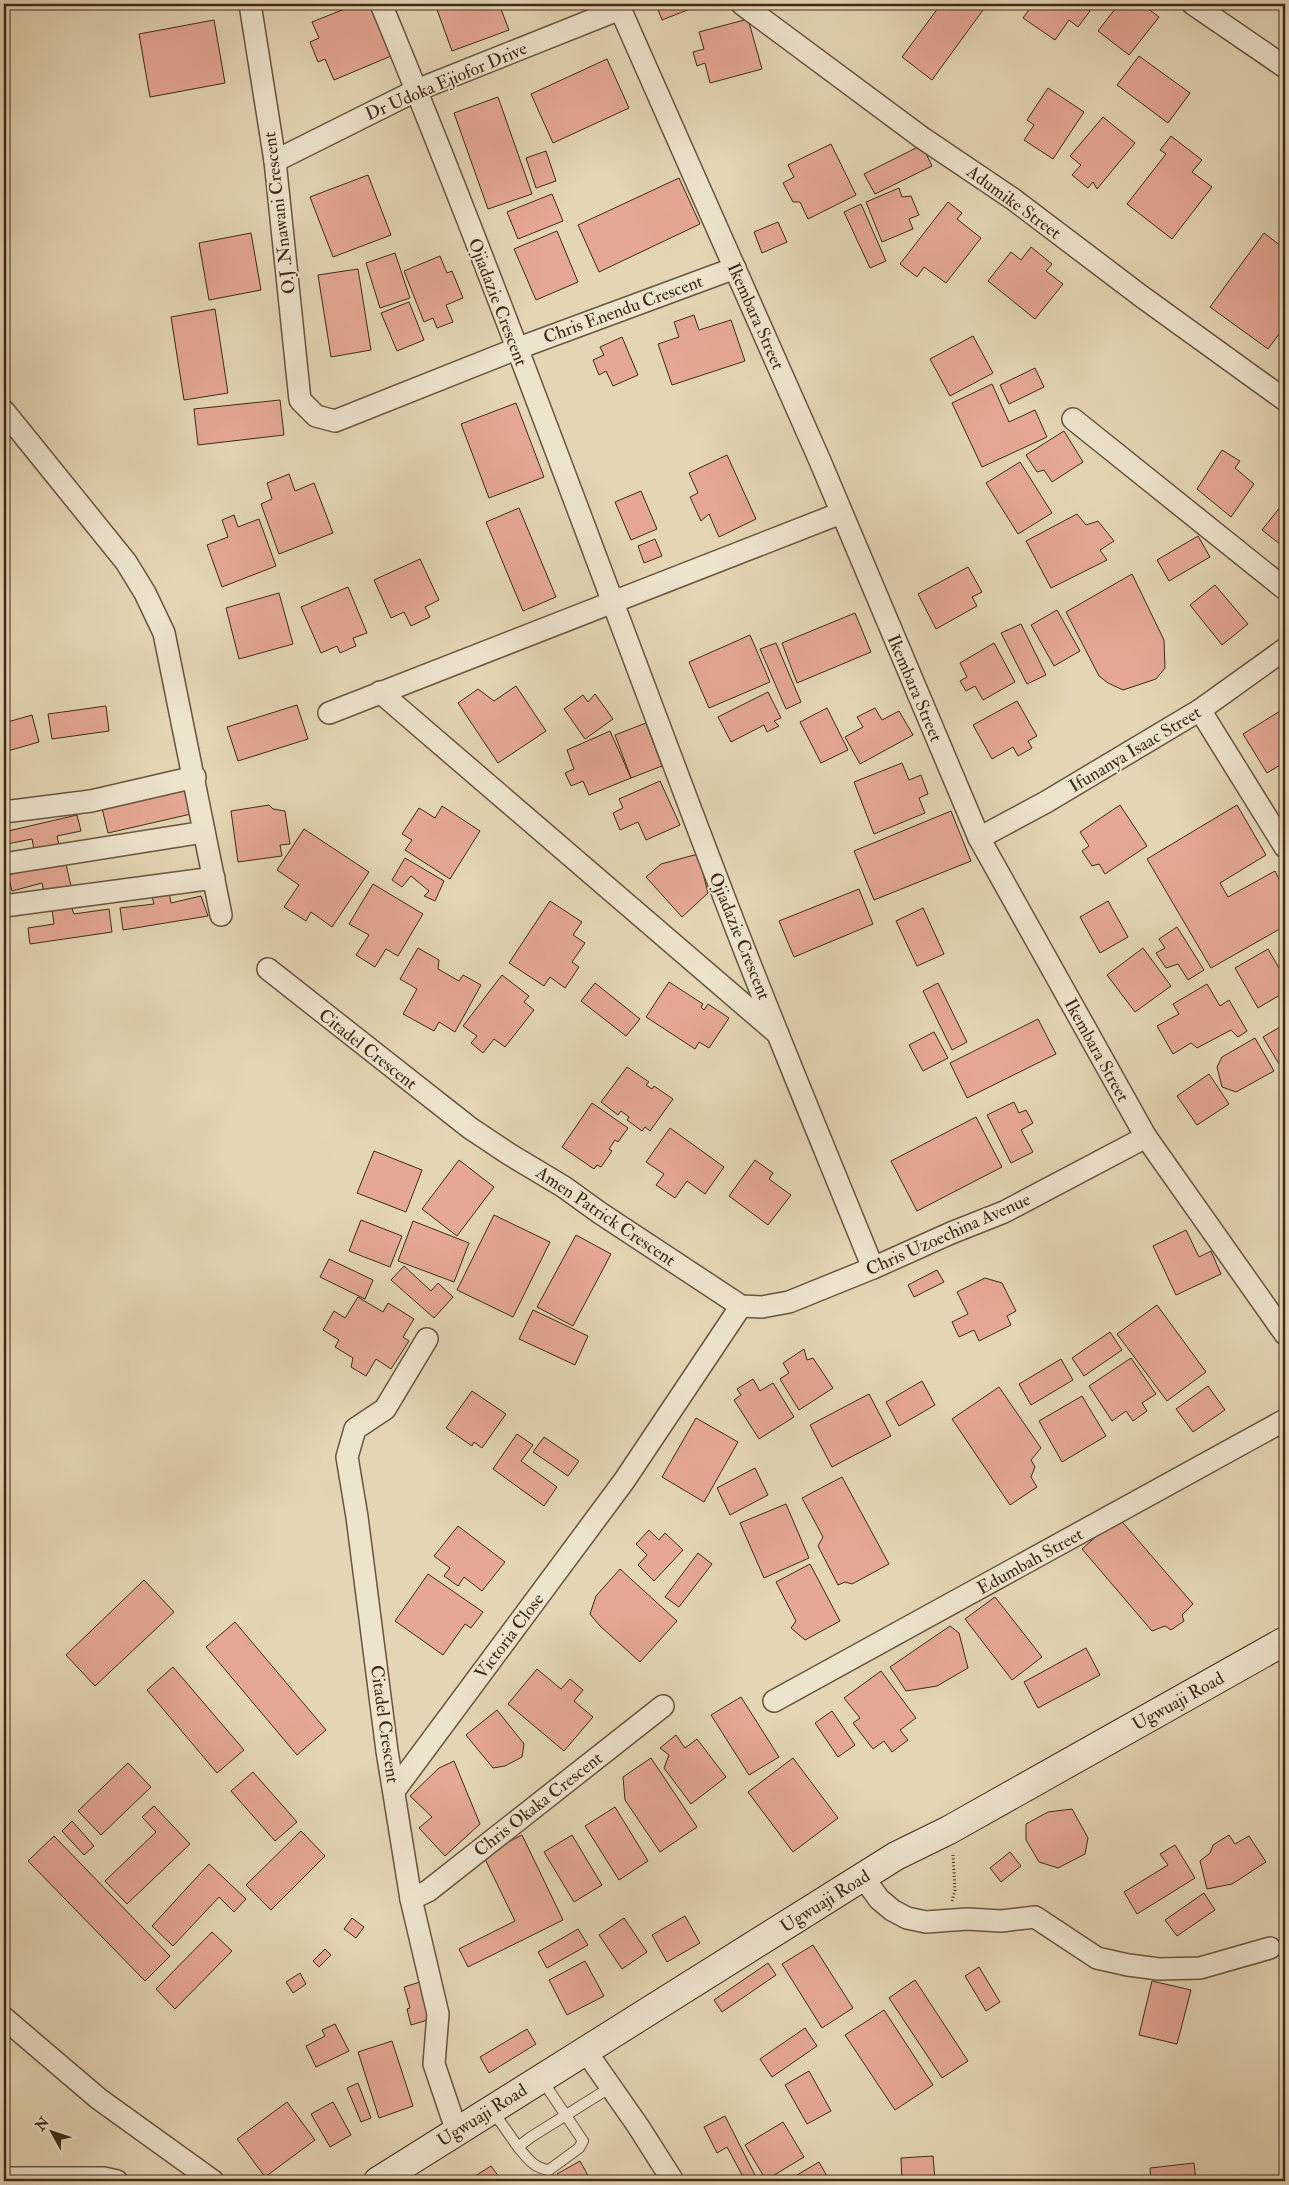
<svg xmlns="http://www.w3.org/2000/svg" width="1289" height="2185" font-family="'IM FELL Double Pica',serif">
<rect width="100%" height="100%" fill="#e4d6b4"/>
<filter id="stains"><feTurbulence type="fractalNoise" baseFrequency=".004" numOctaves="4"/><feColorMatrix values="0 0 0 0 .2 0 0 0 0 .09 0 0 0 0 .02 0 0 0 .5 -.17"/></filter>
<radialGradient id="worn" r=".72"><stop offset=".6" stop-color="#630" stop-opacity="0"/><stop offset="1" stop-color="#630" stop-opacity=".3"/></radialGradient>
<g fill="#e5a894" stroke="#402a16">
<polygon points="357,4 369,4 391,56 334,80 325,59 318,62 310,42 319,38 312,22"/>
<polygon points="435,4 499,4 509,30 452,51"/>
<polygon points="656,4 693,4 695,7 662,20"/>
<polygon points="941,4 974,4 983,10 932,80 902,57"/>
<polygon points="1033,4 1080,4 1090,11 1078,27 1069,20 1055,40 1023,18"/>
<polygon points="1119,4 1142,4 1159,17 1129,55 1098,31"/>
<polygon points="748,19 762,69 710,83 705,63 697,66 693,52 704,49 699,32"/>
<polygon points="214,20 225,83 150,97 139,34"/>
<polygon points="1139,56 1190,93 1168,123 1117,85"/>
<polygon points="607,59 629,108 553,143 531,94"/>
<polygon points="1048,88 1084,112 1053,159 1024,140 1034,125 1027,120"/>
<polygon points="498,97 532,194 488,209 454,113"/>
<polygon points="1103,117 1135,143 1097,189 1093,182 1088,188 1072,175 1081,165 1070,156"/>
<polygon points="1171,136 1202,160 1192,172 1212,187 1172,239 1127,204 1166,154 1160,150"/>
<polygon points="831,144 856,195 808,219 800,202 793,202 783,183 794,177 788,165"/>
<polygon points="922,145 932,166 875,194 864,174"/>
<polygon points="546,151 556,181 536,188 526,158"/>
<polygon points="368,175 391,235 333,257 310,197"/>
<polygon points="679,178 700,224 599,272 578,225"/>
<polygon points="899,188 902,197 911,196 919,215 909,219 913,229 882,242 866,202"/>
<polygon points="552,194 563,221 518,239 507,212"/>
<polygon points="948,202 962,213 957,219 981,238 946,283 924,267 917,277 900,264"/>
<polygon points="861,204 886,261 870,268 844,212"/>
<polygon points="778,222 787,242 762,253 754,232"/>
<polygon points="557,231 578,282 536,300 514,249"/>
<polygon points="251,233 261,290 209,300 199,243"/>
<polygon points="1264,233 1285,249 1285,326 1268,349 1210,307"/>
<polygon points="1031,247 1052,264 1046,271 1063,284 1035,319 988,281 1011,252 1021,260"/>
<polygon points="395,253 410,298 380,308 366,263"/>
<polygon points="440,256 447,273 452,271 463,298 446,305 453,322 437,328 433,318 424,322 404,271"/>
<polygon points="358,269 371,350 331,357 318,275"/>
<polygon points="409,302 424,340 397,351 381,313"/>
<polygon points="215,309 228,393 184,400 171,317"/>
<polygon points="694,315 699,330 731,320 745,361 672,385 658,344 679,337 674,322"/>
<polygon points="973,336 993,373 950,396 930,359"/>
<polygon points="622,337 638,375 613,386 606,371 599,375 593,360 604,355 600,347"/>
<polygon points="1035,368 1044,387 1009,404 1000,385"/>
<polygon points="992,384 1009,422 1035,410 1047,437 982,467 952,403"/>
<polygon points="280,400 284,435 198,445 194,409"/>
<polygon points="516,403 544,477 489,498 461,424"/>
<polygon points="1064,431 1083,462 1052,482 1044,470 1037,472 1026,455"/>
<polygon points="1222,450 1240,461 1235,468 1254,484 1231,517 1197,489"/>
<polygon points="727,455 756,519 719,537 709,514 701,521 690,497 698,493 689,473"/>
<polygon points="1020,462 1052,513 1018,534 986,483"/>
<polygon points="289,474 295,491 314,483 333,533 279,554 261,504 272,499 267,483"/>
<polygon points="641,491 657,529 631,540 615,502"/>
<polygon points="1285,501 1285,548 1262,530"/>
<polygon points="519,508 556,597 523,611 486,522"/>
<polygon points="1077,514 1086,525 1098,521 1114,541 1100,550 1107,560 1051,588 1026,541"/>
<polygon points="234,515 238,527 259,519 276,566 222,587 207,545 228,537 222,520"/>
<polygon points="1198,536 1210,557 1169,581 1157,560"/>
<polygon points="655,539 662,556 644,563 638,546"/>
<polygon points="420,559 439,600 425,607 430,617 411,626 404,612 391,618 374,580"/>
<polygon points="968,567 982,592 972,597 977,606 936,629 918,594"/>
<polygon points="1132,574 1164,640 1165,668 1156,679 1123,690 1108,683 1099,676 1066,612"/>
<polygon points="1215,585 1248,624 1222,645 1190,605"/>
<polygon points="348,587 367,633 353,638 356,646 340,653 337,646 321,653 301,607"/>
<polygon points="279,593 293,644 239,659 226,608"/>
<polygon points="1057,610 1080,651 1054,666 1031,625"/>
<polygon points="855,613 871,652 797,683 782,643"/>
<polygon points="1021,624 1046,675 1027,684 1001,633"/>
<polygon points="750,635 770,682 709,708 689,662"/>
<polygon points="776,643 801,702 786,709 760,649"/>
<polygon points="994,643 1015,682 983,700 975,686 966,691 960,681 967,677 960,663"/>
<polygon points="516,686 546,731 498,763 458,703 478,689 494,701"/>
<polygon points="768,692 781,718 774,721 779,726 767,732 764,725 731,742 718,717"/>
<polygon points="595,694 613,719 585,739 564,709 583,695 588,702"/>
<polygon points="1017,701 1037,736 1028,741 1032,748 1018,756 1013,747 992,759 973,725"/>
<polygon points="297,705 308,739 238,761 227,727"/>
<polygon points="106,706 109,731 52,739 48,714"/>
<polygon points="827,708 848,750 821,763 800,722"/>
<polygon points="875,708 882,720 899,711 913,735 860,764 845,737 863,727 857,717"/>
<polygon points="1285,708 1285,762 1267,773 1243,734"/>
<polygon points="32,715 39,742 4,752 4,723"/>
<polygon points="646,723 662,766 631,778 615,735"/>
<polygon points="610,731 631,778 589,795 583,781 571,786 565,773 574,769 567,750"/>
<polygon points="902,763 909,780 921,775 928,794 919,798 925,813 874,834 854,782"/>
<polygon points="660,781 680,825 646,840 638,822 620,830 613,813 623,808 619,799"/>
<polygon points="185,789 191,814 108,833 102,808"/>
<polygon points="269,805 273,809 285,811 290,844 280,845 282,856 238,862 231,811"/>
<polygon points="1120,805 1147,846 1105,874 1099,864 1092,866 1082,851 1089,846 1080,832"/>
<polygon points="1237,805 1266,855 1220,883 1228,897 1275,871 1285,891 1285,926 1211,968 1147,859"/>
<polygon points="442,806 480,831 450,879 405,850 412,840 402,834 419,808 435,818"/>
<polygon points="951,811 971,861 874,900 854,851"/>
<polygon points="77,815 81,831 57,836 60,849 35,855 32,839 7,844 4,832"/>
<polygon points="304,829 369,872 332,927 311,912 306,921 284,907 299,885 277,870"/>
<polygon points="698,854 708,893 682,917 646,877 661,864"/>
<polygon points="405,858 444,881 435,901 424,896 429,891 411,876 402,887 392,880"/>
<polygon points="65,860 71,886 44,893 42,883 12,891 8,875"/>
<polygon points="373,884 423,914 398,956 386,949 375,967 356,955 369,935 349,924"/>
<polygon points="859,889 873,924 794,957 779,921"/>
<polygon points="169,892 171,903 201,896 208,916 123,930 120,908 154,904 152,896"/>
<polygon points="550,901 582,922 573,935 585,943 572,962 579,967 565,988 550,977 544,986 509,963"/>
<polygon points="1108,901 1128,937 1100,953 1080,917"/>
<polygon points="71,906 74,914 109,909 112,932 30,944 28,928 54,924 52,909"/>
<polygon points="923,908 944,954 917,966 896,921"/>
<polygon points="1177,927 1204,970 1188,980 1178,964 1166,968 1156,953 1165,948 1159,939"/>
<polygon points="418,948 439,960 438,969 459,981 463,975 481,985 455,1032 439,1022 434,1031 403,1014 417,989 400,979"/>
<polygon points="1143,948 1171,986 1135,1012 1107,975"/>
<polygon points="1268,949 1279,968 1285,964 1285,992 1258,1008 1235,968"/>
<polygon points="502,975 529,996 524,1002 534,1010 505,1047 494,1039 483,1053 471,1043 477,1036 463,1026"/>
<polygon points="669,982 703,1004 701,1007 704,1010 708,1004 729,1018 709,1048 699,1042 695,1049 646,1017"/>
<polygon points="595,983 640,1019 626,1036 581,1001"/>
<polygon points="938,983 967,1042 952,1050 923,991"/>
<polygon points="1207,984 1220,1006 1229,1000 1247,1031 1238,1037 1231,1030 1197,1048 1191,1043 1173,1054 1157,1026 1179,1014 1173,1004"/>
<polygon points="1038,1019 1056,1054 967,1098 950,1063"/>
<polygon points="1285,1024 1285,1074 1263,1037"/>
<polygon points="934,1032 948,1058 923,1071 909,1045"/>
<polygon points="1255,1038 1274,1071 1236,1092 1222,1087 1217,1067 1222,1057"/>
<polygon points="627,1067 649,1082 646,1085 652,1089 654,1086 673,1099 650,1131 645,1127 642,1131 627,1120 629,1117 621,1111 618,1115 601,1102"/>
<polygon points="1209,1074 1229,1104 1197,1125 1177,1096"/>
<polygon points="1014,1102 1019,1113 1026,1110 1033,1123 1021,1130 1033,1152 1011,1163 987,1115"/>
<polygon points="592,1103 628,1128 618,1142 615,1140 609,1149 612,1151 601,1167 597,1165 594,1169 562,1147"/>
<polygon points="976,1117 1002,1167 917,1211 891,1161"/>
<polygon points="670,1128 724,1167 705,1194 687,1181 675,1198 656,1185 664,1174 646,1162"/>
<polygon points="374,1151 422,1170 406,1212 357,1193"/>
<polygon points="459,1160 494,1187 457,1236 422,1209"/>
<polygon points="755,1160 773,1173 769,1179 791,1195 768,1225 729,1196"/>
<polygon points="494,1215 550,1242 513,1317 457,1290"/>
<polygon points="361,1220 402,1236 390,1267 349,1251"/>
<polygon points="413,1221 469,1243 454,1282 398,1261"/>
<polygon points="1186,1230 1199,1257 1211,1251 1221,1274 1176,1295 1153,1246"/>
<polygon points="576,1235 611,1254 573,1326 537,1307"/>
<polygon points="329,1259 373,1280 365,1299 320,1277"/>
<polygon points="404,1266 431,1291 438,1283 453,1297 434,1318 391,1280"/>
<polygon points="937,1270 944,1282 914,1297 908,1285"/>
<polygon points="985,1278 1002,1283 1016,1311 1007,1316 1011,1325 979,1341 974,1330 959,1337 952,1322 968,1314 957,1292"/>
<polygon points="358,1297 383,1312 388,1303 414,1319 403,1337 409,1341 391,1369 376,1359 366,1376 351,1367 353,1358 335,1347 339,1340 323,1330 334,1311 345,1318"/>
<polygon points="1157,1305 1206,1372 1167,1401 1117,1334"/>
<polygon points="533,1310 588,1336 575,1365 519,1339"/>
<polygon points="1110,1332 1122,1350 1084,1376 1072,1358"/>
<polygon points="804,1349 807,1360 813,1358 833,1388 799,1410 780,1379 789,1373 783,1363"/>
<polygon points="1131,1358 1156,1394 1142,1403 1147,1411 1133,1421 1126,1411 1112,1421 1089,1386"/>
<polygon points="1061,1359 1073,1380 1031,1405 1019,1384"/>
<polygon points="753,1379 760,1391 773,1383 794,1417 759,1439 734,1400 741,1395 737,1389"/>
<polygon points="922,1381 935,1405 899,1426 886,1402"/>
<polygon points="1208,1386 1225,1410 1193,1432 1176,1409"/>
<polygon points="999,1387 1041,1448 1031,1460 1035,1467 1031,1477 1037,1487 1010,1505 952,1419"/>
<polygon points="472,1391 506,1414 482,1448 474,1442 472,1446 446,1428"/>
<polygon points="869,1394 891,1436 832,1467 810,1425"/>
<polygon points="1082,1396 1106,1436 1062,1462 1039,1421"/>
<polygon points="696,1418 738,1442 704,1502 662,1477"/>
<polygon points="517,1434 533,1445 521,1461 557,1487 544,1506 493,1469"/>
<polygon points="544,1437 579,1461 568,1476 533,1452"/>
<polygon points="755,1468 768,1495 730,1515 717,1488"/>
<polygon points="842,1477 889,1564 852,1584 845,1582 838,1585 818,1546 823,1537 802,1498"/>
<polygon points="786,1504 809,1558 764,1578 740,1523"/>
<polygon points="1118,1517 1193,1604 1182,1615 1184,1621 1171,1630 1165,1626 1152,1631 1082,1549"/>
<polygon points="458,1526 505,1562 482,1591 464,1577 458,1586 444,1576 450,1568 434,1556"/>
<polygon points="649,1530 659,1540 665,1533 683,1550 654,1581 638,1565 647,1555 636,1544"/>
<polygon points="698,1553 712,1564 679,1607 665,1597"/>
<polygon points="810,1564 840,1621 805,1640 791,1628 796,1621 776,1582"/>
<polygon points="620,1569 677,1621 640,1662 600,1626 590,1614 596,1596"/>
<polygon points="428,1574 483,1612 471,1628 465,1624 443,1655 395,1621"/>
<polygon points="144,1580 174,1612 95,1686 66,1655"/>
<polygon points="995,1597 1042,1657 1012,1680 965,1619"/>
<polygon points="235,1622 326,1730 297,1755 206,1647"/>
<polygon points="950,1626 959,1633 968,1668 937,1686 906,1691 890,1667"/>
<polygon points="1086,1648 1100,1675 1038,1708 1024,1682"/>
<polygon points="173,1667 244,1750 217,1773 147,1690"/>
<polygon points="537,1669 561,1689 570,1679 583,1690 574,1701 593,1717 564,1751 508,1704"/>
<polygon points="881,1671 916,1718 900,1730 908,1740 892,1752 884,1741 873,1749 853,1723 860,1718 844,1698"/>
<polygon points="741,1697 779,1757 749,1775 711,1715"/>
<polygon points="497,1710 524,1744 522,1757 505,1766 493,1768 466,1735"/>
<polygon points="832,1711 855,1745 838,1757 815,1723"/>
<polygon points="676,1735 685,1748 697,1739 726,1777 691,1804 664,1768 669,1755 660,1748"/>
<polygon points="651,1758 697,1827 660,1852 625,1800 623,1777"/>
<polygon points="793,1758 838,1818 793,1852 748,1792"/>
<polygon points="454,1761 480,1824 445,1856 419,1828 432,1817 410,1796 439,1768"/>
<polygon points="128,1763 151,1787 101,1835 78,1811"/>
<polygon points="253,1772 297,1822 275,1841 231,1791"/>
<polygon points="154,1806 190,1844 127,1904 105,1881 156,1832 142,1817"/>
<polygon points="615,1807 648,1861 619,1880 585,1826"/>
<polygon points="1072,1809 1088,1838 1085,1854 1058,1868 1039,1862 1026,1840 1026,1824 1048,1812"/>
<polygon points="72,1821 94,1846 84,1855 62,1831"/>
<polygon points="301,1831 325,1856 271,1910 246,1885"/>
<polygon points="522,1835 563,1920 468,1967 459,1949 515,1921 483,1855"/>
<polygon points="572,1835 602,1885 574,1902 544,1852"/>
<polygon points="1229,1835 1235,1844 1249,1836 1266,1862 1232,1884 1207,1889 1200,1861 1210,1853 1213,1845"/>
<polygon points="54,1836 170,1956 145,1981 28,1861"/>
<polygon points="1175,1845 1195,1878 1137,1914 1124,1892 1168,1865 1160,1854"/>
<polygon points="1010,1852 1021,1866 1001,1882 990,1868"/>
<polygon points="209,1864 246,1899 234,1912 219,1897 173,1946 152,1926"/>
<polygon points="1204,1893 1215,1910 1177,1936 1165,1920"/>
<polygon points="685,1916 700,1943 667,1962 652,1935"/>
<polygon points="352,1918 364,1927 356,1938 344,1929"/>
<polygon points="624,1918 647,1952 622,1969 599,1935"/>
<polygon points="578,1929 588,1945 547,1968 538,1952"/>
<polygon points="212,1932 232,1951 175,2009 156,1989"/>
<polygon points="813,1945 853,2008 822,2028 782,1964"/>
<polygon points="325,1949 331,1955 319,1967 313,1961"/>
<polygon points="585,1961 604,1996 567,2015 549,1980"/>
<polygon points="768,1963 776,1975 722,2012 714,2000"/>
<polygon points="979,1967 1000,2002 986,2011 965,1976"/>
<polygon points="300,1973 306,1984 293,1993 286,1982"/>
<polygon points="915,1980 968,2061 942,2078 889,1998"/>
<polygon points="1152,1981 1191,1990 1177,2044 1139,2035"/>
<polygon points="420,1982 431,2019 411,2025 407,2009 410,2008 404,1987"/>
<polygon points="884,2010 933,2085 895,2110 845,2035"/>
<polygon points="335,2024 349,2051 316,2067 306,2046 325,2036 322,2030"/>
<polygon points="805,2028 817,2046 772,2077 760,2059"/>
<polygon points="527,2029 536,2044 489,2073 480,2057"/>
<polygon points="392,2041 413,2106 379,2118 358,2052"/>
<polygon points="809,2071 831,2111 807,2124 785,2085"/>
<polygon points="358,2083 371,2118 361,2122 347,2088"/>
<polygon points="287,2102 315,2140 265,2177 237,2139"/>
<polygon points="333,2102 351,2135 330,2147 311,2114"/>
<polygon points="725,2116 758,2181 736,2181 735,2178 742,2175 727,2147 717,2153 704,2127"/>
<polygon points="783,2122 804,2157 766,2180 745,2145"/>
<polygon points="933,2156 935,2180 902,2181 901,2158"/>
<polygon points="580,2161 591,2181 561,2181 557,2174"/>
<polygon points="819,2162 828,2178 822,2181 787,2181"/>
<polygon points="1194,2163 1196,2181 1151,2181 1150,2168"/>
<polygon points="491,2166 502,2181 467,2181"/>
</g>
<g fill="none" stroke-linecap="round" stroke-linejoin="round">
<defs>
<g id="service">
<polyline points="492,2110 518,2147 531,2137 611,2087"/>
<path d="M518 2147C528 2159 534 2168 549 2170L579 2148 583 2141 542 2080"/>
</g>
<g id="minor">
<polyline points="250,4 275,161 300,400 316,416 335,421 516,349 735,268"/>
<path d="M381 4C502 296 608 594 721 889 769 1016 822 1142 873 1268"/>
<polyline points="618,4 820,461 979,838 1146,1137 1285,1334"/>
<polyline points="742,4 921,137 1013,199 1141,296 1285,400"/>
<polyline points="1193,4 1285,67"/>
<polyline points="275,161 417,90 620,9"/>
<polyline points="4,411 126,562 145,593 164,633 221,915"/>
<polyline points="1073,419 1285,589"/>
<polyline points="380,692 778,1034"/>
<polyline points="1200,710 1285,847"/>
<polyline points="329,713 841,513"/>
<polyline points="4,812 91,801 195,777"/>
<polyline points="979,838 1046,802 1200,710 1285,649"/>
<polyline points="9,863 204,832"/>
<polyline points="4,906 214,878"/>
<polyline points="268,969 470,1128 509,1154 564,1187 600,1213 741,1306 762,1307 789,1302 873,1268 951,1233 1004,1212 1146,1137"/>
<polyline points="427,1339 385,1409 355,1429 347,1457 357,1517 387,1751 411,1899 438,2014 434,2064 457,2132"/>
<polyline points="774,1701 1285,1420"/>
<polyline points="394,1791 624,1481 741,1306"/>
<polyline points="863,1877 879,1899 892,1910 907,1918 926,1922 967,1919 1001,1921 1035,1917 1097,1958 1128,1965 1159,1969 1200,1968 1270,1948"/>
<polyline points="411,1899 428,1891 663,1706"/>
<polyline points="4,2018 99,2099 213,2181"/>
<polyline points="585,2050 638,2126 673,2181"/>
<polyline points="4,2178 104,2178 117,2181"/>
</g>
<polyline id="secondary" points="378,2181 896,1856 949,1830 1285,1641"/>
</defs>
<use href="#service" stroke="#69553e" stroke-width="12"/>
<use href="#minor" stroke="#69553e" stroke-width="24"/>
<use href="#secondary" stroke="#402a16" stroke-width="30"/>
<polyline stroke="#402a16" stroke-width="3" stroke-dasharray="1 2.5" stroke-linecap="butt" points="952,1901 955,1890 953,1855"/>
<use href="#service" stroke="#ede4ce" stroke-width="10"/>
<use href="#minor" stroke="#ede4ce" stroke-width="21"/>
<use href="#secondary" stroke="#ede4ce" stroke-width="28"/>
</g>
<g text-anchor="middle" stroke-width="4" stroke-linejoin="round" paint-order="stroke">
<g font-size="18" fill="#402a16" stroke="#ede4ce">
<text transform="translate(446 81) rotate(-23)" y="6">Dr Udoka Ejiofor Drive</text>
<text transform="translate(1014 202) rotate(36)" y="6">Adumike Street</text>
<text transform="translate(279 213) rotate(-97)" y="6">O.J .Nnawani Crescent</text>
<text transform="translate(498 302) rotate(69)" y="6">Ojiadazie Crescent</text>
<text transform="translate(623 309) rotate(-20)" y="6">Chris Enendu Crescent</text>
<text transform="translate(756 316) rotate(66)" y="6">Ikembara Street</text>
<text transform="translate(915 688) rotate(67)" y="6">Ikembara Street</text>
<text transform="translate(1135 749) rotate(-31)" y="6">Ifunanya Isaac Street</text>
<text transform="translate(740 936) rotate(68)" y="6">Ojiadazie Crescent</text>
<text transform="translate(368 1049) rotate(38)" y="6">Citadel Crescent</text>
<text transform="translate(1097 1050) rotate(61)" y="6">Ikembara Street</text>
<text transform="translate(606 1216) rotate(34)" y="6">Amen Patrick Crescent</text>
<text transform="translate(948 1234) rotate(-24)" y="6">Chris Uzoechina Avenue</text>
<text transform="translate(1030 1561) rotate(-29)" y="6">Edumbah Street</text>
<text transform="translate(509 1636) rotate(-53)" y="6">Victoria Close</text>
<text transform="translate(1178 1701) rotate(-29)" y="6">Ugwuaji Road</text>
<text transform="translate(385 1724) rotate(82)" y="6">Citadel Crescent</text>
<text transform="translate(538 1804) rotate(-38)" y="6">Chris Okaka Crescent</text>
<text transform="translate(825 1901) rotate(-32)" y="6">Ugwuaji Road</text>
<text transform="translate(482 2115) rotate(-32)" y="6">Ugwuaji Road</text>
</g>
</g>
<rect width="1289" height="2185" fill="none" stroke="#e4d6b4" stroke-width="20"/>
<rect x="5" y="5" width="1279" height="2175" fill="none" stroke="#402a16" stroke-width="2.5"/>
<rect x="10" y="10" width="1269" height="2165" fill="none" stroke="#402a16"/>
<g transform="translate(52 2132) rotate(310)" stroke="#ede4ce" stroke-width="4" paint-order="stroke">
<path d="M0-4L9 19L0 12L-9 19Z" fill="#402a16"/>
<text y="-8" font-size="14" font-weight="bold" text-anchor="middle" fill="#402a16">N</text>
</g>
<rect width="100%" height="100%" filter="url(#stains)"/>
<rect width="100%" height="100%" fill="url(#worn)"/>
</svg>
